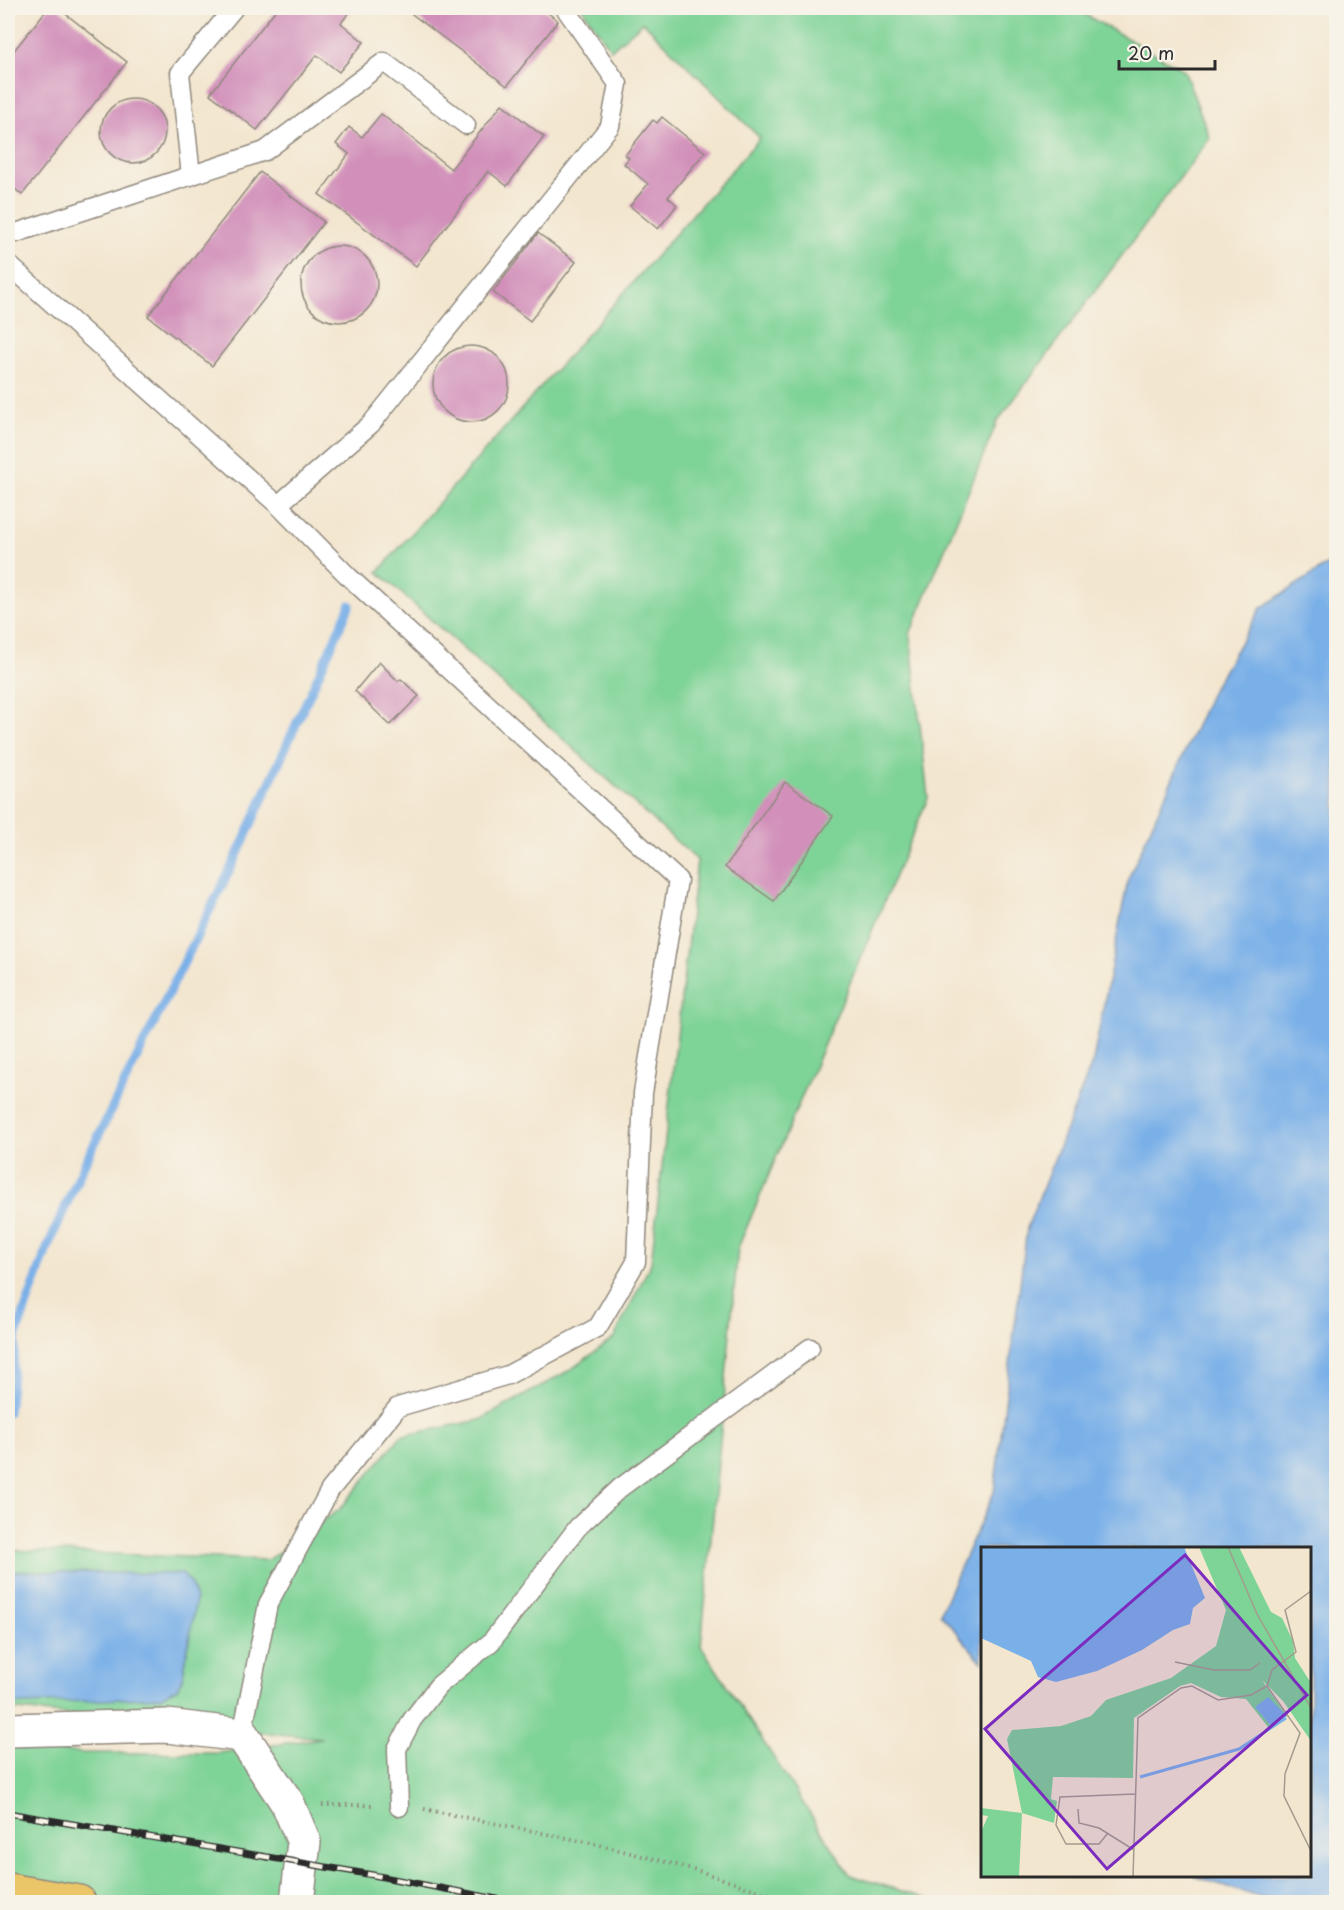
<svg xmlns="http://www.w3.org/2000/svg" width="1344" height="1910" font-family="'Playpen Sans',sans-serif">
<rect width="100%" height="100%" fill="#f7f3e8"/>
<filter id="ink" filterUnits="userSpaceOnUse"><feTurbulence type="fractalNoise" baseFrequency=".0167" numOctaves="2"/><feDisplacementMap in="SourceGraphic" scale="12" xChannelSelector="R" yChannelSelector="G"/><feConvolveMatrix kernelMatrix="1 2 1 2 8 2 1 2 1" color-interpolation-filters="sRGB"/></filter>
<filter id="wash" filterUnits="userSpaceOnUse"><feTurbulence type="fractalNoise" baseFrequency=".008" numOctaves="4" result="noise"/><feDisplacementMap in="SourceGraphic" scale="24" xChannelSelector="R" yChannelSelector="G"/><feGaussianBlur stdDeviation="1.35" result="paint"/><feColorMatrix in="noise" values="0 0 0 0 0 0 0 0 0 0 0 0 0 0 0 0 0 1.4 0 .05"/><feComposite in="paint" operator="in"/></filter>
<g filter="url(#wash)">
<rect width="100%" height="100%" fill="#f3e6cf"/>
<polygon fill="#7ed397" stroke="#547f61" stroke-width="1.5" points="582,8 1073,8 1184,70 1210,138 997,422 910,634 928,798 738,1248 701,1646 850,1875 937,1902 8,1902 8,1746 84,1753 218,1753 322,1738 8,1709 8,1563 10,1550 267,1560 340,1509 401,1436 480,1420 570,1370 614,1338 651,1263 697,860 378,572 760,138 643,22 611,50"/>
<g fill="#7ab0e8" stroke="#526e8a" stroke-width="1.5">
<polygon points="1336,559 1336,1902 1274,1902 1194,1876 1310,1876 1310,1548 982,1548 982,1662 940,1613 994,1492 1027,1228 1093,1061 1128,879 1212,690 1261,608"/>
<polygon points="8,1571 182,1574 190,1582 196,1599 183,1676 177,1689 161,1697 8,1705"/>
</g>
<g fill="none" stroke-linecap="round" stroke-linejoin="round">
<polyline stroke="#7ab0e8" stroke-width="9" points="8,1412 16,1335 48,1246 83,1167 239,851 350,605"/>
</g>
<g id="blocks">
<g fill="#d18fba">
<polygon points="48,8 58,8 127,62 22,195 8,183 8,58"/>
<polygon points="277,8 353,8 341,23 364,42 339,72 317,55 257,130 210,94"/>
<polygon points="404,8 542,8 558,21 507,86"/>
<circle cx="133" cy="131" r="32"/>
<polygon points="502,104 544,137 507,186 488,171 416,266 319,194 349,154 336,144 349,127 362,137 381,114 451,169"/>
<polygon points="662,117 705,152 668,197 677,205 658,229 630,206 648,184 624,164 629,158 625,155 653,120 657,123"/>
<polygon points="260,172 324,222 212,366 148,316"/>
<polygon points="538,233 576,262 530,321 493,292"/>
<circle cx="339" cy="284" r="38"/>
<circle cx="471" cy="384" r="38"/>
<polygon points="379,662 398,681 401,679 419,696 390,725 355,691"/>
<polygon points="785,782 833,816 774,901 725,867"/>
</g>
</g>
</g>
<g filter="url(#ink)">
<use href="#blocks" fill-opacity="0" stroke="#8f887d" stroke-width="1.5"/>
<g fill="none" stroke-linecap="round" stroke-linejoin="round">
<defs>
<g id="service">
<polyline points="191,176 180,73 234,8"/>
<polyline points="8,233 16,233 265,151 384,62 466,125"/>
<polyline points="8,264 278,505 349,577 678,880 643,1093 636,1262 598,1327 508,1375 398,1407 330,1490 268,1604 242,1735"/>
<polyline points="278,505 371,424 610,126 618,84 565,8"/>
<polyline points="399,1807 397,1749 412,1720 438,1686 491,1642 578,1527 620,1488 810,1348"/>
</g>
<polyline id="minor" points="8,1730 167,1726 242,1735 288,1804 304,1842 297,1902"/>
<polyline id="primary" points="8,1890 79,1902"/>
</defs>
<use href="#service" stroke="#8f887d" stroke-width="21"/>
<use href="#minor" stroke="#8f887d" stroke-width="36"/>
<use href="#primary" stroke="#8f887d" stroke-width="36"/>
<g stroke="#8f887d" stroke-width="4" stroke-dasharray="1.5 4.5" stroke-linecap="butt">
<polyline points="322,1805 375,1805"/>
<polyline points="424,1809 596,1844 696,1870 791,1902"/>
</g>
<use href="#service" stroke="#fff" stroke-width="18"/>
<use href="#minor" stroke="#fff" stroke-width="33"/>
<use href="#primary" stroke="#ebc669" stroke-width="33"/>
<defs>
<polyline id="rail" points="8,1813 373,1875 512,1902"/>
</defs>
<use href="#rail" stroke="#2b2b2b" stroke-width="7"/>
<use href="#rail" stroke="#f7f3e8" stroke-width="4.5" stroke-dasharray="14" stroke-linecap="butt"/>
</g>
</g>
<g transform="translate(981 1547)">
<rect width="330" height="330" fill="#f3e6cf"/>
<path d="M218 0H258L290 65 301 71 312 94 314 111 330 136V194L302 154 281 133 306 169 287 180 265 152 240 150 210 136 199 139 153 171 152 231 72 230 70 252 76 254 73 276 41 266 38 330H0V285L7 269 0 268V261L41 266 26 192 31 183 80 179 110 169 125 153 190 131 235 99 245 63Z" fill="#7ed397"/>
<path d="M0 0H203L224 51 212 61 209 77 192 83 161 103 116 124 75 135 57 130 50 114 0 91ZM287 150 306 169 290 179 274 160Z" fill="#7ab0e8"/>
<path fill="none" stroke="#7ab0e8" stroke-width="3" d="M159 230 258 202 305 171"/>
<path fill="none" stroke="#a39b8d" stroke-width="1.5" d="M247 0 276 67 330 161M194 115 233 123H269L279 116M286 139 319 186 304 227 303 249 330 304M97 262 98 276 118 281 153 303M127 286 118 297H85L75 278 79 250 154 247M152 330 157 171 200 141 211 139 237 153 270 148 286 139 291 123 315 105 304 63 330 44"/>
<path fill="#7b2cbf" fill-opacity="0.15" stroke="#7b2cbf" stroke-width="3" d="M204 8 326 148 126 322 4 182Z"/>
<rect width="330" height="330" fill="none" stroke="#2b2b2b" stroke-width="3"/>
</g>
<rect width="1344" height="1910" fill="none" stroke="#f7f3e8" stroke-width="30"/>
<path d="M1119 60v9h96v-9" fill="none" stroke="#2b2b2b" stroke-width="3"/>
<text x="1128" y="60" font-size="18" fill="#2b2b2b" stroke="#f7f3e8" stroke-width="4.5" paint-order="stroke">20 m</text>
</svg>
